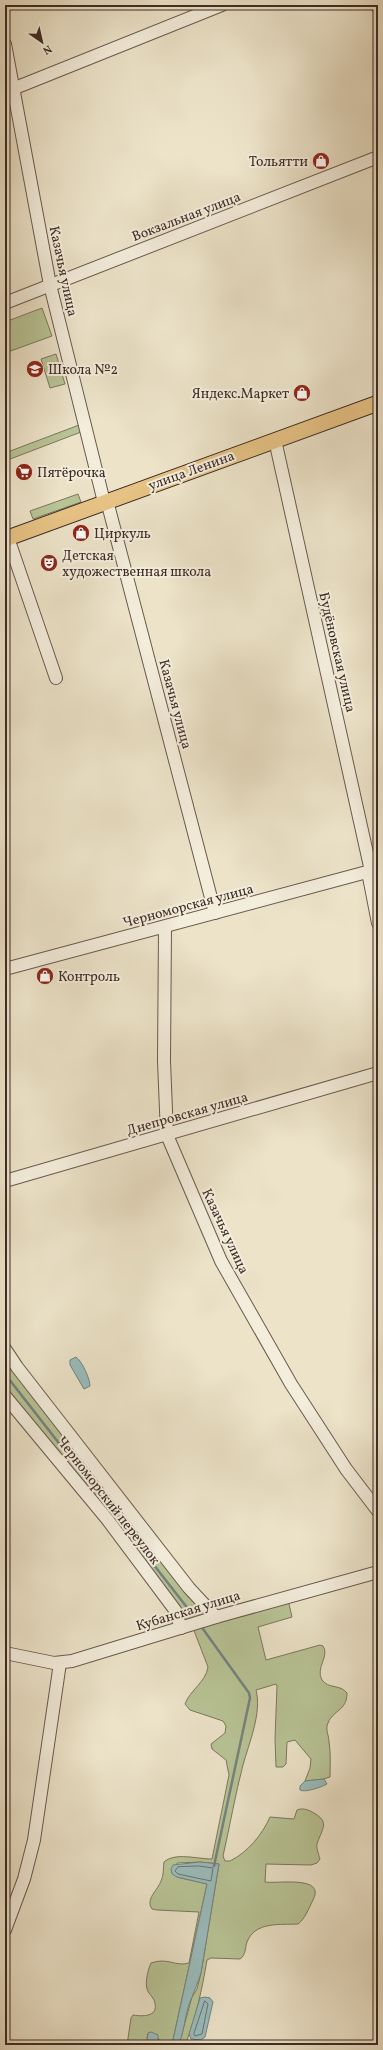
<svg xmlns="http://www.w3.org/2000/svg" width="383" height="2050" font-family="Vollkorn,serif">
<rect width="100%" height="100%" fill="#ece3c9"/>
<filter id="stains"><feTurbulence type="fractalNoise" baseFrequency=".005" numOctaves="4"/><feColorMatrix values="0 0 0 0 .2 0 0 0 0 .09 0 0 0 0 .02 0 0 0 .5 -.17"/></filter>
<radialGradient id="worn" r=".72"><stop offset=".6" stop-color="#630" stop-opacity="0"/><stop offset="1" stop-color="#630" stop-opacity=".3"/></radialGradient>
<g fill="#b8c496" stroke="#7b785e">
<polygon points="42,308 52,336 5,353 5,322"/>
<polygon points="56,354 65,384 50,388 41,359"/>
<polygon points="79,425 81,432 5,461 5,453"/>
<polygon points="78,494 81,502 33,519 30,511"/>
<polygon points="5,1355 118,1505 127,1522 140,1529 208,1615 184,1622 110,1517 5,1390"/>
<path d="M288 1600 292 1617 258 1627 266 1660 320 1645 323 1646C330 1656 315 1668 322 1680 328 1689 340 1684 347 1693 347 1711 333 1710 328 1723 325 1730 329 1735 329 1742 331 1753 330 1765 330 1777L324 1779 305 1781 310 1768 311 1759 295 1740 287 1742 286 1764 283 1767H276L275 1739 277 1686 276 1684 256 1690C262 1713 249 1743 243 1765 235 1795 230 1826 223 1856L225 1861H230C248 1852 262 1835 270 1817L294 1819 297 1810C302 1808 307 1809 312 1812 331 1822 322 1828 317 1844 316 1848 319 1855 320 1859L317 1863 311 1865 266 1864 265 1882C278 1884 326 1875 313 1900 309 1908 305 1919 298 1924 281 1925 255 1921 247 1942 245 1948 246 1955 240 1959L211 1958 207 1960C202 1989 196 2018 185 2045H176L179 2044 192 1997 197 1989 201 1973 219 1864 200 1862 177 1863V1877L207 1884 173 2040 175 2045H158L159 2039 148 2033 147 2038 148 2045H127L131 2018 133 2015C145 2017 160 2016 154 2000 152 1996 148 1993 147 1989 145 1981 148 1970 151 1963 168 1957 175 1967 189 1963L199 1912 157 1910 152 1909C145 1899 158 1890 161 1881 164 1875 163 1868 164 1862 175 1852 197 1859 212 1859L229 1775 226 1760 212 1749 211 1744 225 1733 226 1726 223 1721 190 1710 185 1704C190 1690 206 1682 208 1667L193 1628Z"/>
</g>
<g fill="#9abdbe" stroke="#758381">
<path d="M76 1357C82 1361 90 1379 90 1386L84 1389 70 1365V1360Z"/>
<path d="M324 1779 327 1784C322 1787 305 1793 300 1790V1786L305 1781Z"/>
<path d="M200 1862 219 1864 201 1973C198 1982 195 1989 192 1997 185 2011 185 2029 179 2044L175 2045 173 2040 207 1884 177 1877 172 1874 171 1869 173 1865Z"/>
<polygon points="205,1997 210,1998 213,2002 205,2037 201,2040 191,2039 189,2034 200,1998"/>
<polygon points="151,2032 158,2035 158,2045 147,2044 148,2033"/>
</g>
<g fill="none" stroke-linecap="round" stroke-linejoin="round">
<g stroke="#6c7472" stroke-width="1">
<polygon points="199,1866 213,1868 211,1881 178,1874 175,1871 178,1867"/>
<polygon points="205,2001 208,2004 202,2034 195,2036 194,2034"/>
</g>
<g stroke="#758381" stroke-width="2.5">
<polyline points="5,1374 189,1610"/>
<polyline points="203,1629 249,1693 250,1698 214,1866"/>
</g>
<defs>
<g id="minor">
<polyline points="377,5 378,7"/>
<polyline points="5,44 50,285 104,502"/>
<polyline points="5,92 222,5"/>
<polyline points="5,303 378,157"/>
<polyline points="275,440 371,871"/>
<polyline points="107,501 215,913"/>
<polyline points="8,538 56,678"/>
<polyline points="368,872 378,923"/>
<polyline points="165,927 164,1061 167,1135 221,1261 291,1384 346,1469 378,1511"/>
<polyline points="5,969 378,869"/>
<polyline points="5,1181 378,1073"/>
<polyline points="5,1349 17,1367 189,1588 216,1617"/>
<polyline points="5,1396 107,1519 175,1610 181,1628"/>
<polyline points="5,1653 54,1663 72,1661 216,1617 378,1572"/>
<polyline points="5,1930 24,1879 34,1840 60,1663"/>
</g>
<polyline id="major" points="5,539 378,403"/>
</defs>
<use href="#minor" stroke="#6a5a4f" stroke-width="14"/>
<use href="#major" stroke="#3e2c26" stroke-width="17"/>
<use href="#minor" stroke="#f3eddc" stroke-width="12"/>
<use href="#major" stroke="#e6c284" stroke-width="15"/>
</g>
<defs>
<symbol id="shop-disc" viewBox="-11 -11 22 22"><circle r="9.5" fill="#8f2418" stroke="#f3eddc"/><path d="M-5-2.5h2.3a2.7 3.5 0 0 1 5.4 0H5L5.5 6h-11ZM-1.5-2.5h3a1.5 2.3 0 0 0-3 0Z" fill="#fff"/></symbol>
<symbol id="school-disc" viewBox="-11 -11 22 22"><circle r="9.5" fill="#8f2418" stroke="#f3eddc"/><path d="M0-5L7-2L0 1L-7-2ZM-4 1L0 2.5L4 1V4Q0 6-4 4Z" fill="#fff"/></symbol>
<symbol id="supermarket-disc" viewBox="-11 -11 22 22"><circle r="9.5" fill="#8f2418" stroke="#f3eddc"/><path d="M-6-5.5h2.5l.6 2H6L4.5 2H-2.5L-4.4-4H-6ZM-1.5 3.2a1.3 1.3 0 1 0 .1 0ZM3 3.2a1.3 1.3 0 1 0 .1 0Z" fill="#fff"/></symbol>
<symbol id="theatre-disc" viewBox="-11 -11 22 22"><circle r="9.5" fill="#8f2418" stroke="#f3eddc"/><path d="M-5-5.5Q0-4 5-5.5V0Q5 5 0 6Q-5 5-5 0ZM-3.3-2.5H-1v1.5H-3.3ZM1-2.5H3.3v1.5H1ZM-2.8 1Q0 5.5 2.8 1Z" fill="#fff"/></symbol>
</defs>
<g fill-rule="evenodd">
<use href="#shop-disc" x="311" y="151" width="20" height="20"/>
<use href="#school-disc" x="25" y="359" width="20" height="20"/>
<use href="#shop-disc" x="292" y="383" width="20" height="20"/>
<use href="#supermarket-disc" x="14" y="462" width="20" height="20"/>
<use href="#shop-disc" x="71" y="523" width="20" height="20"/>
<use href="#theatre-disc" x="39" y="553" width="20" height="20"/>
<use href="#shop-disc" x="35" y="966" width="20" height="20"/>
</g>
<g text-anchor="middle" stroke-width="4" stroke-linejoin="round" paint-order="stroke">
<g font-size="14" fill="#3e2c26" stroke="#f3eddc" text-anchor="start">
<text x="308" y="166" text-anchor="end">Тольятти</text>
<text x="48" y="374">Школа №2</text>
<text x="289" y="398" text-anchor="end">Яндекс.Маркет</text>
<text x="37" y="477">Пятёрочка</text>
<text x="94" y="538">Циркуль</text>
<text x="62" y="560">Детская<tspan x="62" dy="16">художественная школа</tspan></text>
<text x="58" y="981">Контроль</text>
</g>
<g font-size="14" fill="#3e2c26" stroke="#f3eddc">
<text transform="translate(186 216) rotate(-21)" y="5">Вокзальная улица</text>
<text transform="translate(64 271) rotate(78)" y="5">Казачья улица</text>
<text transform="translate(191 470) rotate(-20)" y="5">улица Ленина</text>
<text transform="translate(338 652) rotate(77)" y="5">Будёновская улица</text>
<text transform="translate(176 704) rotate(75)" y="5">Казачья улица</text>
<text transform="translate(188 905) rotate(-15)" y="5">Черноморская улица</text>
<text transform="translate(187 1113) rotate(-16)" y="5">Днепровская улица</text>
<text transform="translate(226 1231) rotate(65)" y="5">Казачья улица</text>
<text transform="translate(109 1500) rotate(52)" y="5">Черноморский переулок</text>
<text transform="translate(188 1610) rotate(-17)" y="5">Кубанская улица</text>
</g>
</g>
<rect width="383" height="2050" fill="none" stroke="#ece3c9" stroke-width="20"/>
<rect x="6" y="6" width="371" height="2038" fill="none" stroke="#3e2c26" stroke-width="2"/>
<rect x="10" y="10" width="363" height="2030" fill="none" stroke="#3e2c26"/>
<g transform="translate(42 42) rotate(146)" stroke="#f3eddc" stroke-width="3" paint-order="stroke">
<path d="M0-3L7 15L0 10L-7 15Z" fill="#3e2c26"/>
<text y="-6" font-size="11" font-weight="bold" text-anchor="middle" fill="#3e2c26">N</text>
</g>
<rect width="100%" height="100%" filter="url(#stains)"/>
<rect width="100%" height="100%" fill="url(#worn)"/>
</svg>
